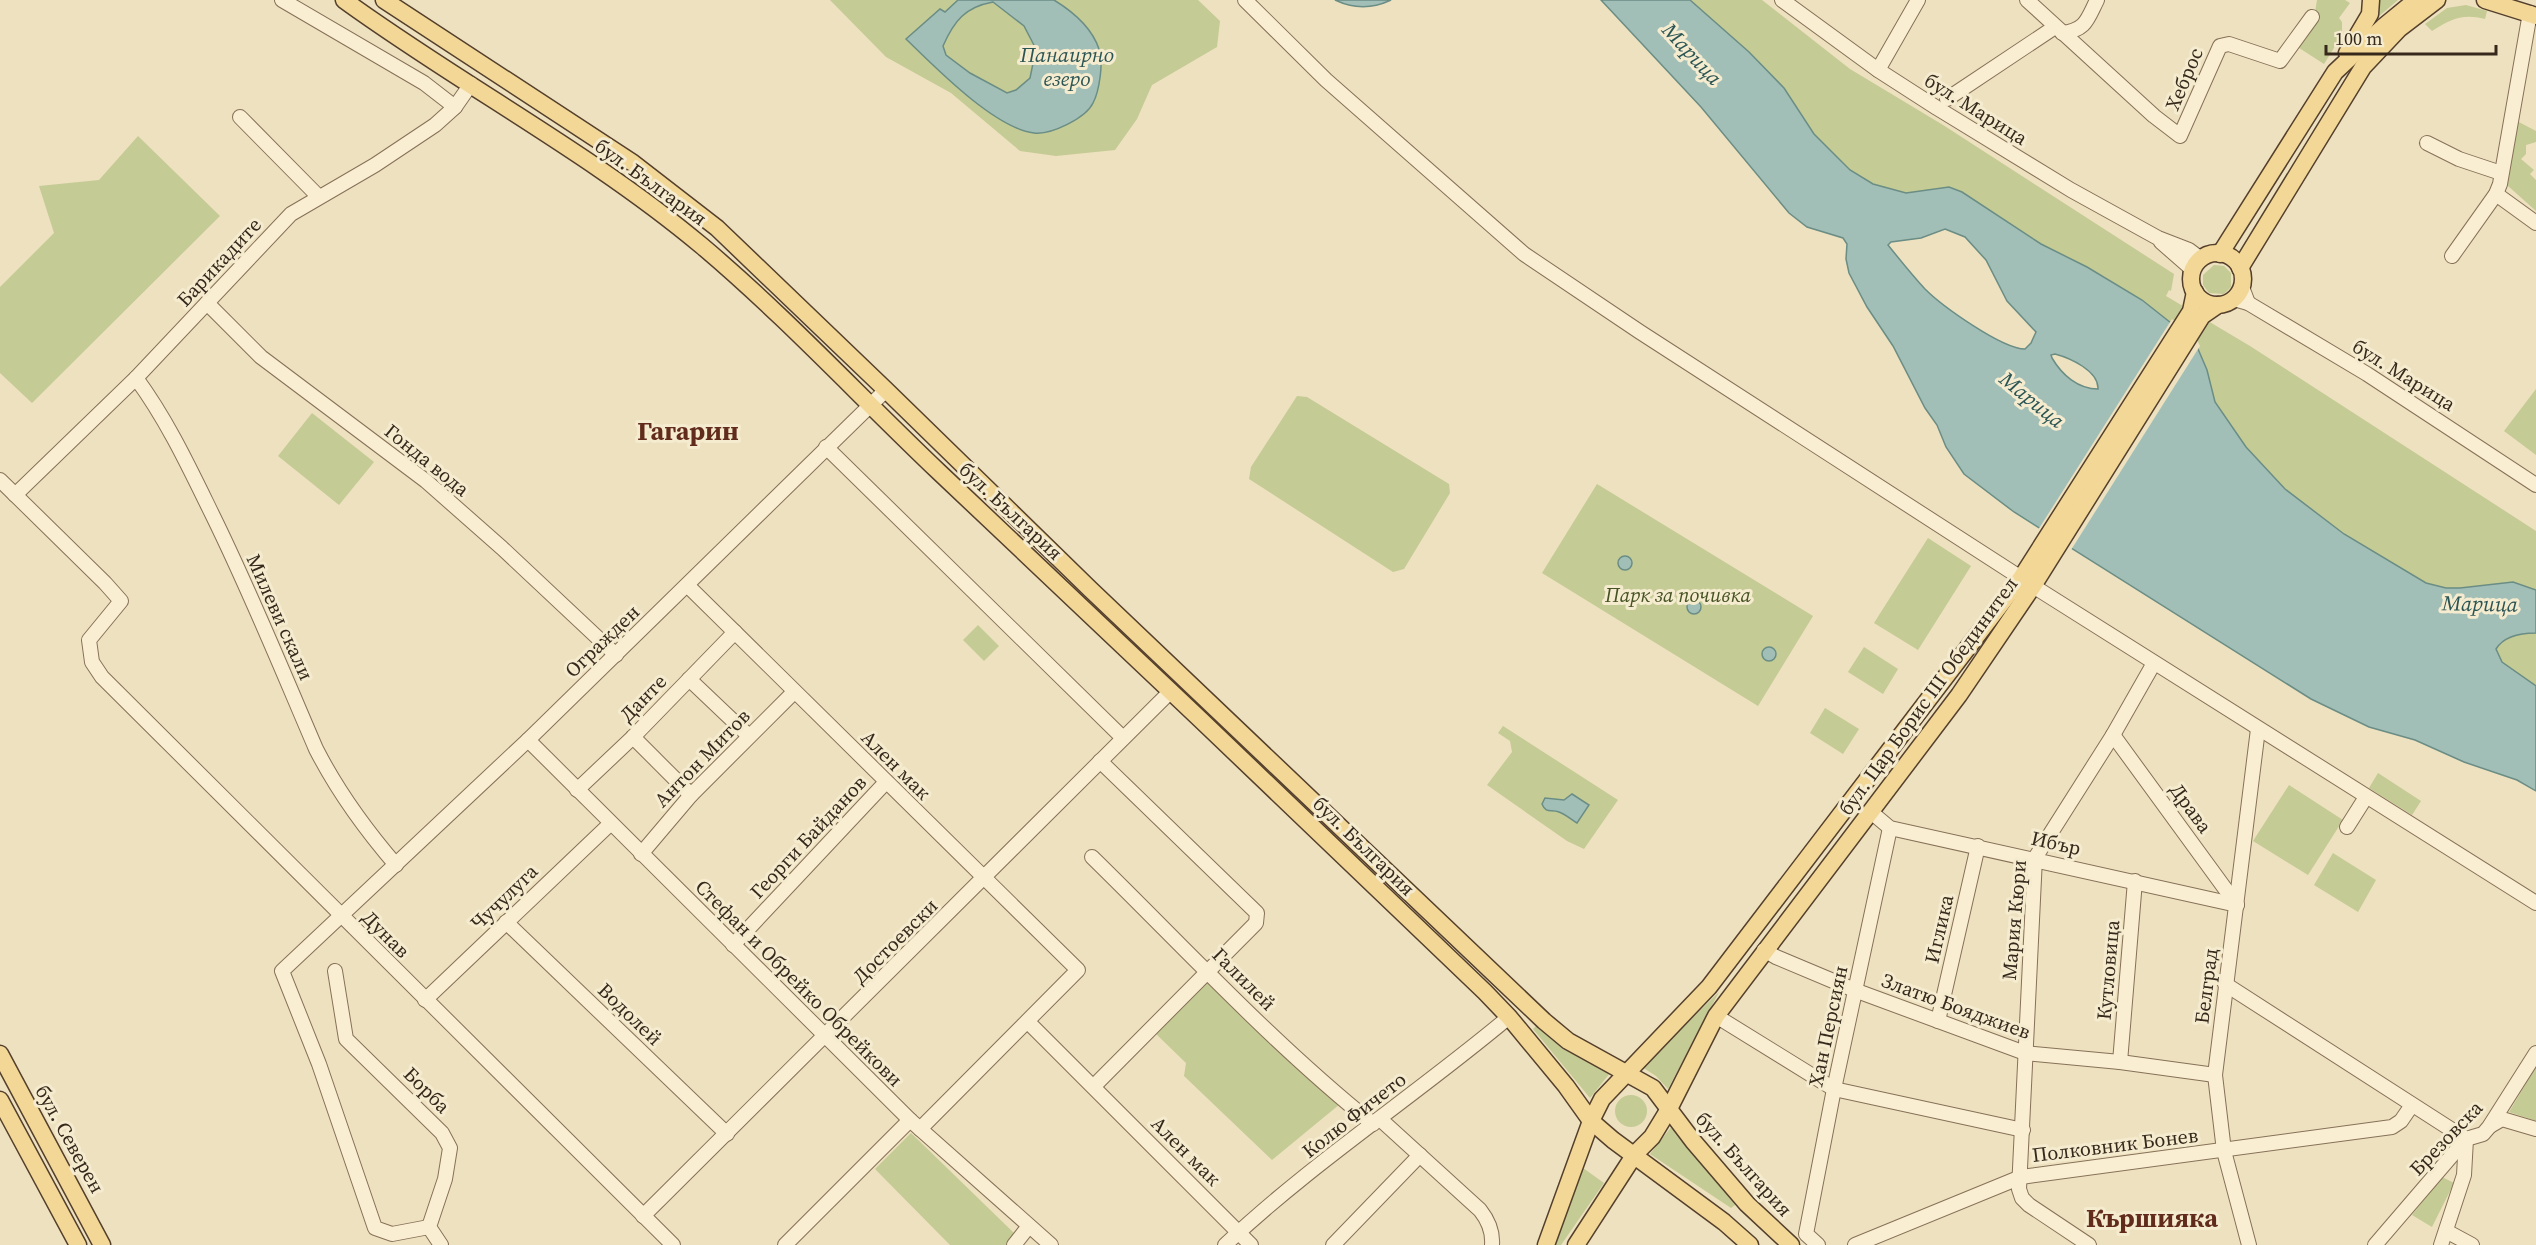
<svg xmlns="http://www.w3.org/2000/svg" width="2536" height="1245" font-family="'Source Serif 4',serif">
<rect width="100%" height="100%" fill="#eee1bf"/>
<g fill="#c4cb94">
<polygon points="830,0 1198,0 1220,21 1217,47 1152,85 1137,119 1115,150 1056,156 1020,151 951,93 886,57"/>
<polygon points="1690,0 1762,0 1850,69 1943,125 2174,274 2171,291 2169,290 2166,296 2250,346 2536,531 2536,590 2513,582 2460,588 2446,588 2426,583 2344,534 2285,489 2246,447 2215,402 2203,360 2175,325 2105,277 2041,244 1962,192 1949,187 1906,193 1873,184 1850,170 1814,134 1784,88 1749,52"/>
<polygon points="2317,0 2345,0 2350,3 2339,18 2342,22 2342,35 2324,64 2293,44 2315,12"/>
<polygon points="2378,0 2398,0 2378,17"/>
<path d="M2466 5 2487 11 2485 19C2463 13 2450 19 2432 31L2425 24 2447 8Z"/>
<polygon points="2515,120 2536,131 2536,142 2526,145 2526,154 2521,159 2534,170 2530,174 2536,180 2536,211 2507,185"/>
<polygon points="138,136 220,216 32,403 0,373 0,287 54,233 39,186 99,180"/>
<polygon points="2214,265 2224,266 2231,273 2231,287 2224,294 2209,293 2203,285 2203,275"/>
<polygon points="2536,389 2536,455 2504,431"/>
<polygon points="1297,396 1307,397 1449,484 1450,493 1404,569 1393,572 1249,479 1251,467"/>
<polygon points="312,413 374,462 339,505 278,456"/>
<polygon points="1597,484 1813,616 1758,706 1542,573"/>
<polygon points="1928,538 1971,566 1918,650 1874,623"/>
<polygon points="978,625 999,646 984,661 963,640"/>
<path d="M2536 633V686L2502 662 2496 649C2504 636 2522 633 2536 633Z"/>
<polygon points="1864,647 1898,669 1883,694 1848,672"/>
<polygon points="1825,708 1859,729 1843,754 1810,733"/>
<polygon points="1503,726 1618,800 1584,849 1567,841 1487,785 1512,752 1510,741 1498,733"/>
<polygon points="2378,773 2421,801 2412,815 2369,788"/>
<polygon points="2289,785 2343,820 2308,875 2253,841"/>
<polygon points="2333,853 2376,880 2358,912 2314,885"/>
<polygon points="1207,978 1340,1104 1272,1160 1184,1076 1186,1063 1154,1032"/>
<polygon points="1719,992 1668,1089 1656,1076 1642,1067"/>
<polygon points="1537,1025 1563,1049 1610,1073 1590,1098 1533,1029"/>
<polygon points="2536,1067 2536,1121 2509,1112"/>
<circle cx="1631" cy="1111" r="16"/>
<polygon points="1672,1126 1735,1205 1731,1208 1650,1154"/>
<polygon points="911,1133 1015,1234 1006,1245 950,1245 875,1169"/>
<polygon points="1583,1168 1604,1183 1561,1245 1553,1245"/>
<polygon points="2442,1177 2454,1183 2432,1227 2412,1215"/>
</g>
<g fill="#a2bfb7" stroke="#6a8d85" stroke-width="1.5" fill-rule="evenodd">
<path d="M958 0H1054C1072 11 1092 28 1099 49 1104 62 1099 92 1093 103 1086 118 1051 135 1034 133 994 128 935 67 906 39L940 9 945 12ZM993 2 1024 26 1036 49 1030 78 1016 90 1007 93 970 73 946 55 943 46C954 21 965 7 993 2Z"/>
<path d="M1335 0H1391C1372 9 1354 9 1335 0Z"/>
<path d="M1601 0H1690L1749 52 1784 88 1814 134 1850 170 1873 184 1906 193 1949 187 1962 192 2041 244 2087 267 2142 300 2195 342 2207 370 2215 402 2246 447 2285 489 2344 534 2426 583 2446 588H2460L2513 582 2536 590V633C2522 633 2504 636 2496 649L2502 662 2536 686V791L2517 780 2464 762 2415 740 2369 727 2311 699 2014 512 1964 474 1946 447 1937 425 1925 408 1893 346 1867 307 1849 273 1846 259 1847 244 1843 238 1807 227 1789 213 1701 107ZM1945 229 1965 237 1986 260 2007 301 2036 332 2031 343 2025 349C2002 349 1942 306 1925 289 1912 275 1900 260 1888 245L1891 242 1921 238ZM2055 354C2070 358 2099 371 2098 389 2078 389 2062 375 2052 358L2051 355Z"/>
<circle cx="1625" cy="563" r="7"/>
<circle cx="1694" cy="607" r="7"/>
<circle cx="1769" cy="654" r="7"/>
<path d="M1572 794 1589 805 1577 823C1572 820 1565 814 1559 812 1551 809 1546 814 1542 804L1545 798 1564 800Z"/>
</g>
<polygon fill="#eee1bf" points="2172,319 2197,340 2200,346 2071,550 2038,530"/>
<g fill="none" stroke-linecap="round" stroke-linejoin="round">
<defs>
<g id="minor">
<polyline points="282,0 424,83 455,107"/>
<polyline points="1245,0 1326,80 1524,254 1640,332 2021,578"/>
<polyline points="1782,0 1878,70 1937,108 2071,190 2158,238 2189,250 2201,259"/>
<polyline points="2027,0 2154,116 2180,136 2220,46 2229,44 2280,61 2312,17"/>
<path d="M2062 33C2086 30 2087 20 2097 0"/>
<polyline points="1878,70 1918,0"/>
<polyline points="1947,99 2055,27"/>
<polyline points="240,117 318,196"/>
<polyline points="2427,143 2459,159 2501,173"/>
<polyline points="2496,194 2536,223"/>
<polyline points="2161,242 2193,270"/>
<polyline points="2452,256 2496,194 2500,184 2530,13"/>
<polyline points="2242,287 2248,303"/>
<polyline points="2234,299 2248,303 2367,374 2536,485"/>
<polyline points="207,303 261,357 426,481 502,548 616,655"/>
<path d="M136 378C167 420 189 467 212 514 250 591 282 670 316 749 338 792 365 829 396 865"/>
<polyline points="826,447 1123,738"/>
<polyline points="0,480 105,583 121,601 89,640 92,662 102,677 673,1245"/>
<polyline points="15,495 136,378 291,214 375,165 435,125 455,107 471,84"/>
<polyline points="688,586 1078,970 920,1129"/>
<polyline points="2033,586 2536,903"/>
<polyline points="689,679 749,736"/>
<polyline points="2113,735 2237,905"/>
<polyline points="633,737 691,795"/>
<polyline points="528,740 910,1120 1051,1245"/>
<polyline points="577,790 633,737 735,632"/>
<polyline points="1871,812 1890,828 2237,905"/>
<polyline points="2347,827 2366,797"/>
<polyline points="641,854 691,795 794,692"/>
<path d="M1092 857C1184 947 1272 1043 1373 1124"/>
<polyline points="506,922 727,1134"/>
<polyline points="733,945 886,782"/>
<polyline points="1764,950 1776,957 1857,991 2025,1053 2120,1062 2215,1075"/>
<polyline points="335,971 346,1039 442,1133 450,1148 445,1179 429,1227 441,1245"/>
<polyline points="2225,984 2466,1139"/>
<polyline points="425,1000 610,824"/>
<polyline points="1716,1016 1834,1089 2023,1130"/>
<polyline points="1938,1021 1978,846"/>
<polyline points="1028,1022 1251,1245"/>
<polyline points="2120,1062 2135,881"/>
<polyline points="1094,1086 1256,923 1257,913 1100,761"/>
<path d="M1380 1119 1480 1210C1488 1220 1493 1232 1492 1245"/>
<polyline points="2490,1126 2502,1119 2536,1129"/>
<polyline points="643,1216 1171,691"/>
<polyline points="429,1227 392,1234 375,1228 319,1064 282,971 528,740 886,390"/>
<polyline points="2446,1231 2472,1245"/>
<polyline points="785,1245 910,1120"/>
<polyline points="1014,1245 1029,1226"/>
<path d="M1225 1245C1313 1162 1416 1095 1509 1017"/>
<polyline points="1333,1245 1420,1155"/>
<polyline points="1818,1245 1806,1234 1834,1089 1890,828"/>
<polyline points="1855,1245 2021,1177 2392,1127 2401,1121 2412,1105"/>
<polyline points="2089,1245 2029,1205 2022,1198 2019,1189 2035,858 2113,735 2154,663"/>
<polyline points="2249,1245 2224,1151 2215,1075 2258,729"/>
<polyline points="2375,1245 2466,1139 2483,1134 2489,1127 2536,1053"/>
<polyline points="2441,1245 2464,1175 2466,1139"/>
</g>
<g id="major">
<path d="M344 0C461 85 591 153 702 246 785 316 860 397 939 472 1122 644 1304 818 1485 992L1509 1017 1566 1086 1591 1121 1613 1140 1724 1222 1750 1245"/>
<polyline points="384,0 633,163 717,228 886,390 1090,589 1544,1021 1568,1041 1653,1088 1693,1141 1747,1204 1791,1245"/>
<polyline points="2485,0 2536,16"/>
<polyline points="2347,53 2370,14 2371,0"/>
<circle cx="2217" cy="279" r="26"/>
<polyline points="2220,254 2335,72 2383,27 2416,0"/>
<polyline points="2240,268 2363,67 2399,29 2437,0"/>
<polyline points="0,1054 102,1245"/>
<polyline points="0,1100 78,1245"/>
<polyline points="1546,1245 1591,1121 1602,1099 1709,987 2021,578 2191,311 2195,292"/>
<polyline points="1576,1245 1635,1154 1652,1137 1669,1109 1716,1016 1959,695 2033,586 2202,316 2218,305"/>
</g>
</defs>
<use href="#minor" stroke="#867158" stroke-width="16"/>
<use href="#major" stroke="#543f2c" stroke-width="19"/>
<use href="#minor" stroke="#f9eed2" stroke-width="14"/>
<use href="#major" stroke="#f2d796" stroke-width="16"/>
</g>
<g text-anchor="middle" stroke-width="6" stroke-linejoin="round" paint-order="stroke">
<g font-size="20" fill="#36291c" stroke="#f5ebcf">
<text transform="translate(2184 79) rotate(-67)" y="7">Хеброс</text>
<text transform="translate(1976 109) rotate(32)" y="7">бул. Марица</text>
<text transform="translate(651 182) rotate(36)" y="7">бул. България</text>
<text transform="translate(219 262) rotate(-47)" y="7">Барикадите</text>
<text transform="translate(2404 375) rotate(32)" y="7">бул. Марица</text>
<text transform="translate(427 460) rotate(39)" y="7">Гонда вода</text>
<text transform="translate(1011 511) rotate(43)" y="7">бул. България</text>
<text transform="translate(280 617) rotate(66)" y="7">Милеви скали</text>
<text transform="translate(602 641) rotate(-44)" y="7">Огражден</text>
<text transform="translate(1928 696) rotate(-54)" y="7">бул. Цар Борис III Обединител</text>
<text transform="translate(643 698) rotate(-46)" y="7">Данте</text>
<text transform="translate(702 758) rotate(-46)" y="7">Антон Митов</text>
<text transform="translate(896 765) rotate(45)" y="7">Ален мак</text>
<text transform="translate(2191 808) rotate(54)" y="7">Драва</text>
<text transform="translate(808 837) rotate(-47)" y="7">Георги Байданов</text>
<text transform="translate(2056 843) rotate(13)" y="7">Ибър</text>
<text transform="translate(1364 846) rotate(44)" y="7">бул. България</text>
<text transform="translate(504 897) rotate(-44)" y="7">Чучулуга</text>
<text transform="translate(2014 920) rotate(-85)" y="7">Мария Кюри</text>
<text transform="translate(1939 929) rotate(-77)" y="7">Иглика</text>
<text transform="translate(386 934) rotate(45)" y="7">Дунав</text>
<text transform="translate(895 941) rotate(-45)" y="7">Достоевски</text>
<text transform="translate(2108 970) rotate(-85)" y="7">Кутловица</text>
<text transform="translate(1244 979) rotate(45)" y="7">Галилей</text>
<text transform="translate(799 983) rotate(45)" y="7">Стефан и Обрейко Обрейкови</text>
<text transform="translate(2206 986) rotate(-83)" y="7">Белград</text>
<text transform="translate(1956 1006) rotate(20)" y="7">Златю Бояджиев</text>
<text transform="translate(630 1014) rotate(44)" y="7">Водолей</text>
<text transform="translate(1828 1026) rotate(-78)" y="7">Хан Персиян</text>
<text transform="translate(427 1090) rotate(45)" y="7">Борба</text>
<text transform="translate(1354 1115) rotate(-38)" y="7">Колю Фичето</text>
<text transform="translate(2446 1138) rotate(-46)" y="7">Брезовска</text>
<text transform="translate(70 1139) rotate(61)" y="7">бул. Северен</text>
<text transform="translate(2115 1145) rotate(-7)" y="7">Полковник Бонев</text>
<text transform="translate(1186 1151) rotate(45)" y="7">Ален мак</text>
<text transform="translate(1744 1164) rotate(48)" y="7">бул. България</text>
</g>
<g font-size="20" font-style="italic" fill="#455223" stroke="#f5ebcf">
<text x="1678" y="602">Парк за почивка</text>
</g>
<g font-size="21" font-style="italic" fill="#2b5554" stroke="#f5ebcf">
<text transform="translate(1692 54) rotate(47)" y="7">Марица</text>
<text x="1067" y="62">Панаирно<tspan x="1067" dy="24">езеро</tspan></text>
<text transform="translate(2032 400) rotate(39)" y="7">Марица</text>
<text transform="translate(2480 604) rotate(1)" y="7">Марица</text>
</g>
<g font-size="26" font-weight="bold" fill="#622c1c" stroke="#f5ebcf">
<text x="688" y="440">Гагарин</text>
<text x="2152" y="1227">Кършияка</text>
</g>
</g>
<path d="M2326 45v9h170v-9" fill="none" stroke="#36291c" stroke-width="3"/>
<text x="2335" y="45" font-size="18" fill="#36291c" stroke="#f5ebcf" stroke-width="4.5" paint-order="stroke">100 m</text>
</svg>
